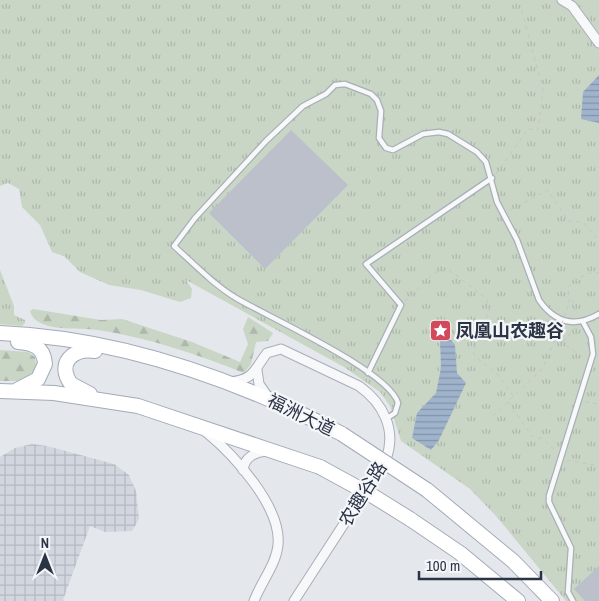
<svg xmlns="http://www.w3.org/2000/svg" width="599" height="601" font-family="'Archivo Narrow','Noto Sans SC',sans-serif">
<defs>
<pattern id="industrial-grid" width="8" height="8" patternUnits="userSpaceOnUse" patternTransform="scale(1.25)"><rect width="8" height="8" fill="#d2d6de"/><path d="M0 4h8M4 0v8" fill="none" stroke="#b4b8c0"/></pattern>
<pattern id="forest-firs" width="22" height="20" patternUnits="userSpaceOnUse" patternTransform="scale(1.25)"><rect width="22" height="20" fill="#c9d6c5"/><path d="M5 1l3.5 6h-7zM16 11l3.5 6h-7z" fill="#adb8ab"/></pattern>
<pattern id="park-tufts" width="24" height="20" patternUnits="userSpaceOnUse" patternTransform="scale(1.25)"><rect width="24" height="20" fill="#c9d6c5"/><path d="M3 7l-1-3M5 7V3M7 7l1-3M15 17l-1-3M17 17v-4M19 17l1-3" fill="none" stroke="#adb8ab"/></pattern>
<pattern id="water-rules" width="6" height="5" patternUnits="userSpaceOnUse" patternTransform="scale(1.25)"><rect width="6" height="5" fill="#9fb4cc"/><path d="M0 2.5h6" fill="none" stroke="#8293a7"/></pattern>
</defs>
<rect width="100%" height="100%" fill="#e4e7ec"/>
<polygon fill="url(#industrial-grid)" points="32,444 47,446 114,464 129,475 136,491 139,519 132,531 105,532 90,526 63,600 65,601 0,601 0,457 15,448"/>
<g fill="url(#forest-firs)">
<path d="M33 309 101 320 122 319 192 342 240 362 248 344 243 329 248 317 273 333 268 341 256 342 251 364 244 373C197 354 149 338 98 330 79 327 35 333 30 311Z"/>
<polygon points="0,350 28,352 35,357 37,372 25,381 0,381"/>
</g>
<g fill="url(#park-tufts)">
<polygon points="0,0 599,0 599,601 566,601 497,517 470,489 401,441 390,406 380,392 344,367 186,280 192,289 191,298 180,302 141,290 109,285 80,272 64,256 52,252 40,225 22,207 19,189 8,183 0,186"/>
<polygon points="0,270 14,306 14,315 25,320 25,323 22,326 0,324"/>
</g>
<g fill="url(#water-rules)">
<polygon points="599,75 599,123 581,119 583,92"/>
<polygon points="451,340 455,345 457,373 466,383 439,440 431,450 412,438 417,413 436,393 441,368 440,341"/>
</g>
<g fill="#bbc0ca">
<polygon points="291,130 348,185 265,269 209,213"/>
<polygon points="599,566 599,601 585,601 574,589"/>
</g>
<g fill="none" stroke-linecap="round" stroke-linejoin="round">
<defs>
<g id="service">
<polyline points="368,373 401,305 366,264 492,178"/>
<path d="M386 419 395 413 398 403C389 371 268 317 236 298 213 284 194 264 174 246L195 218 266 141 303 106 326 94 335 85 345 84 371 94 377 100 381 111 379 138 386 148 393 150 423 134 439 132 448 134 477 152 486 162 497 202 517 240 539 300C555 323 575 328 599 314"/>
<polyline points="573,601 568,592 571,548 549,502 549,496 593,354 591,337 583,322"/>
</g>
<g id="minor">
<polyline points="562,0 572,6 599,43"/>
<polyline points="257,370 259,384 268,397"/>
<path d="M229 382C254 380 254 370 267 353L281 349 359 386C383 403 397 430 386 459L294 601"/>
<path d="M206 432C233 454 282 507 278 545 276 565 261 582 254 601"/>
<path d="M243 470C245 456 255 452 268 451"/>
</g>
<g id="primary">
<path d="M0 333C120 338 236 379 342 434"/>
<path d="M17 390 38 379 45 364C44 347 33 343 18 342"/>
<polyline points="0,391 54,393 138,406 320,467"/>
<path d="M90 394 71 384C56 363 73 348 95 351"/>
<polyline points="427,490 513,561 552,601"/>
<polyline points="410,519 460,553 518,601"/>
</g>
</defs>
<use href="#service" stroke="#a9aeb7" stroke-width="7"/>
<use href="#minor" stroke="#a9aeb7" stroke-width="11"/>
<use href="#primary" stroke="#a3abb8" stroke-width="16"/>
<g stroke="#c2c5cb" stroke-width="1" stroke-dasharray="4 4" stroke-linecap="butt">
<polyline points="496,174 528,129 538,130 543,90 521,8"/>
<polyline points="510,210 548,190 568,221 583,222 599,241"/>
<polyline points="571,300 573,301 575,314"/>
<polyline points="405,301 436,272 449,270 486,298 490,309 473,352 476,357 498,375 514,397"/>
<path d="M569 303 568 287C578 279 586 271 599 273"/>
<polyline points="547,319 563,343 585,359"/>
<polyline points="563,342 575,328"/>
<polyline points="508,402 532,436 543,439 557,452"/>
<polyline points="585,402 599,404"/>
<polyline points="493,416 542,369 559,332"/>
<polyline points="567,460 599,466"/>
</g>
<use href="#service" stroke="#f7f8fa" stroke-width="4.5"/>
<use href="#minor" stroke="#f7f8fa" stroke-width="9"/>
<use href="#primary" stroke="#fff" stroke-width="14"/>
<defs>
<g id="primary-bridge">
<polyline points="342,434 427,490"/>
<polyline points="320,467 373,496 410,519"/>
</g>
</defs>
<use href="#primary-bridge" stroke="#a3abb8" stroke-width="16" stroke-linecap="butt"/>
<polyline stroke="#c2c5cb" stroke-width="1" stroke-dasharray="4 4" stroke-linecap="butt" points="559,332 569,303"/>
<use href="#primary-bridge" stroke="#fff" stroke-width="14"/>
</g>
<defs>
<symbol id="sight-square" viewBox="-11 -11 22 22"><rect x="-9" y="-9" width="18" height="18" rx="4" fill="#d1495b" stroke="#f4f6f9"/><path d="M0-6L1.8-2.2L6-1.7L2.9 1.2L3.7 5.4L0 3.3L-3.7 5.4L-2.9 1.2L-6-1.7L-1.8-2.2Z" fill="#fff"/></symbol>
</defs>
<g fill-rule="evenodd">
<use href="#sight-square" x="428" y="318" width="25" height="25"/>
</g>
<g text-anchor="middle" stroke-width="4.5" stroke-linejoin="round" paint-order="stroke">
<g font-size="18" font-weight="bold" fill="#2b3445" stroke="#f4f6f9" text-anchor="start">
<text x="456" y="337">凤凰山农趣谷</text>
</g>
<g font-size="18" fill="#2b3445" stroke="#f4f6f9">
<text transform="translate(301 415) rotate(26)" y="6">福洲大道</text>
<text transform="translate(363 494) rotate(-58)" y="6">农趣谷路</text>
</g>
</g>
<g transform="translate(45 556)" stroke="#f4f6f9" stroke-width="4" paint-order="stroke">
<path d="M0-4L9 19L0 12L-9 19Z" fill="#2b3445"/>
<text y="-8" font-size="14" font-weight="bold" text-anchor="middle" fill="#2b3445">N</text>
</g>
<path d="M419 571v8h122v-8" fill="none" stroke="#2b3445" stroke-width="2.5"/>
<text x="426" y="571" font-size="15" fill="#2b3445" stroke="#f4f6f9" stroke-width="4" paint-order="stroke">100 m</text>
</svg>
